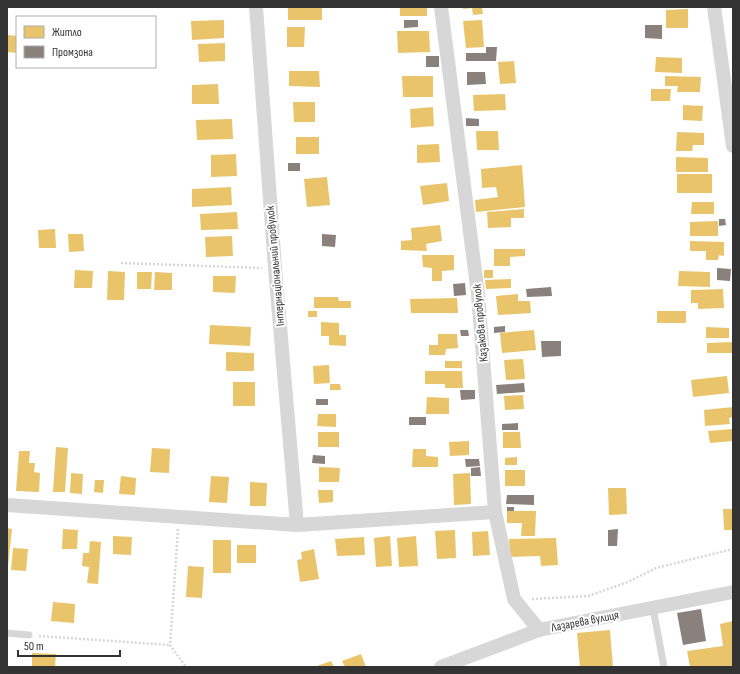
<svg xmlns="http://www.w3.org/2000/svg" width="740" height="674" font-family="'Sofia Sans Condensed',sans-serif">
<rect width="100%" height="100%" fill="#fff"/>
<g fill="#e9c46a">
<polygon points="288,7 322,8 322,20 288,20"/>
<rect x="400" y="7" width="27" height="9"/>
<polygon points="463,7 482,7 483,14 473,15 472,8 463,9"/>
<polygon points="688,9 688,28 666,28 666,10"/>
<polygon points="224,20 224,38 192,40 191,21"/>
<polygon points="482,20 484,47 466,48 463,21"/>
<polygon points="287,27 305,27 304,47 287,47"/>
<polygon points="397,31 429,31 430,52 398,53"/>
<polygon points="7,35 17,36 17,53 7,52"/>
<polygon points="225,43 225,61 199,62 198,44"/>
<polygon points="656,57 682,58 682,73 655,72"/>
<polygon points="514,61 516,83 500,84 498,62"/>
<polygon points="289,71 319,71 320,87 289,86"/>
<polygon points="402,76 433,76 433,97 403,97"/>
<polygon points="665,76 701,77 700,92 677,92 678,86 665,86"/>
<polygon points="218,84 219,104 192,104 192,85"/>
<polygon points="651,89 671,89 670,101 651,101"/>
<polygon points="505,94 506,110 474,111 473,95"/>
<polygon points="293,102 315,102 315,122 294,122"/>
<polygon points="683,105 703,106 702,121 683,120"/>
<polygon points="433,107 434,126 411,128 410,109"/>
<polygon points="232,119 233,139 197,140 196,120"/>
<polygon points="476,131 498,131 499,150 477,150"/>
<polygon points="677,132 704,133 704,145 693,145 692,151 676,151"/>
<rect x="296" y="137" width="23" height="17"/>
<polygon points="439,144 440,162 417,163 417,145"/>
<polygon points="236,154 237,176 211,177 211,155"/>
<polygon points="676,157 708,158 708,172 676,172"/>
<polygon points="522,165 525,207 476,212 475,200 498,197 496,187 482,188 481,169"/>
<rect x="677" y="174" width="35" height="19"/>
<polygon points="327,177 330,205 307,207 304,179"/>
<polygon points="447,183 449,201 423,205 420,186"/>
<polygon points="231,187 232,205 192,207 192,189"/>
<polygon points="692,202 714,202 714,214 691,214"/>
<polygon points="524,209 524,218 511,218 511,227 488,228 487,212"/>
<polygon points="237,212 238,229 201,230 200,214"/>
<polygon points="718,221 718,236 690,236 690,222"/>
<polygon points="440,225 442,241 426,244 427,251 401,250 401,241 412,240 411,228"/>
<polygon points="55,229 56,248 39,248 38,230"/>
<polygon points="68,234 83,234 84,251 69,252"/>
<polygon points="232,236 233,256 206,257 205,237"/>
<polygon points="690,241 724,242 724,256 719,255 718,260 706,260 706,251 690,251"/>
<polygon points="494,249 525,249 525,256 510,257 510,266 494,266"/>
<polygon points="422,255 454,255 454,270 442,271 442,281 432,281 432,268 423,267"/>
<polygon points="75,270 93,271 92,288 74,288"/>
<rect x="484" y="270" width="9" height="8"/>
<polygon points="108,271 125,272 124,300 107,300"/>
<polygon points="679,271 710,272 710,287 678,286"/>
<polygon points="137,272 152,272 151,289 137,289"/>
<polygon points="155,272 172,273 172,290 154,290"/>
<polygon points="213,276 236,276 235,293 213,292"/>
<polygon points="511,279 511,288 486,289 485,280"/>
<polygon points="723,289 724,308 698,309 698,303 691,303 691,290"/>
<polygon points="518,294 518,301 530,301 531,313 498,315 496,296"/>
<polygon points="314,297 338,297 339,301 351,301 351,308 314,308"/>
<polygon points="457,298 458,313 411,313 410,299"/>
<rect x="308" y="311" width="9" height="6"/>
<rect x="657" y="311" width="29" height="12"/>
<polygon points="321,322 339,323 339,335 346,335 346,346 329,345 329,336 321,336"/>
<polygon points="210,325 251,327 250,346 209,344"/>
<polygon points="706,327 729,328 729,338 706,338"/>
<polygon points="534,330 536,350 502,353 500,333"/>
<polygon points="438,334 457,334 458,348 446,349 445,355 429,355 429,345 438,345"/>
<polygon points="733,342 733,353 707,353 707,343"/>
<polygon points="226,352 254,353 254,371 226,371"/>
<polygon points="523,359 525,379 506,380 504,360"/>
<rect x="445" y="361" width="17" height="7"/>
<polygon points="329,365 330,383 314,384 313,366"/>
<polygon points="425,371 462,371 463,388 445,388 445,384 425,384"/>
<polygon points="727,376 729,393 693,397 691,380"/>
<rect x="233" y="382" width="22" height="24"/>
<polygon points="330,384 340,384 341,390 330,390"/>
<polygon points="523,395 524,409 505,410 504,396"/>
<polygon points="427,397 449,398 449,414 426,414"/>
<polygon points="733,407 733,417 729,418 730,424 705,426 704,410"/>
<polygon points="318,414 336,414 336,427 317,426"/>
<polygon points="733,429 733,441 710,443 708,431"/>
<rect x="318" y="432" width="21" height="15"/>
<polygon points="503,432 520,432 521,448 503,448"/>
<polygon points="469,441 469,455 450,456 449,442"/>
<polygon points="56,447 68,448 65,492 53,492"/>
<polygon points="152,448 170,449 169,473 150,472"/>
<polygon points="413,449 426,449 426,456 438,457 438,467 412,467"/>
<polygon points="19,451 30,451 29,463 35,463 34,472 40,473 39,492 16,491"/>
<polygon points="517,457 517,465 505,465 505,458"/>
<polygon points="319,467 340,468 339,482 319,482"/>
<rect x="505" y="470" width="20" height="16"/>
<polygon points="71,473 83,474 82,494 70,493"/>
<polygon points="470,473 471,504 454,505 453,474"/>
<polygon points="121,476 136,478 135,495 119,494"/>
<polygon points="211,476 229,477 227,503 209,502"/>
<polygon points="95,480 104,480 103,493 94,492"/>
<polygon points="250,482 267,483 266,506 250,506"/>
<polygon points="608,488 626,488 627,514 609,515"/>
<polygon points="318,490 333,490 333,502 319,503"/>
<polygon points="723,509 733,509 733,530 724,530"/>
<polygon points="507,511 536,511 535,536 521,536 522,523 507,523"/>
<polygon points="7,528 12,529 8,566 7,566"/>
<polygon points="63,529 78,530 77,549 62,549"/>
<polygon points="455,530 456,558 437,559 435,531"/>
<polygon points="488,531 490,555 473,556 472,532"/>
<polygon points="113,536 132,537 131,555 113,554"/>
<polygon points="390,536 392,566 376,567 374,538"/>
<polygon points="416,536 418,566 399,567 397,538"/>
<polygon points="364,537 365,555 337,556 335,539"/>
<polygon points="556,538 558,565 541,566 540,556 510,557 509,539"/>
<rect x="213" y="540" width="18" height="33"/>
<polygon points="90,541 101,542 98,584 87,583 89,567 82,566 83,553 89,553"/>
<rect x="237" y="545" width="19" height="18"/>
<polygon points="13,548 28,549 26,571 11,570"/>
<polygon points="314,549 319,579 300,582 297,560 302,559 301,552"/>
<polygon points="188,566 204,567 202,598 186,597"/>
<polygon points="53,602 75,604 74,623 51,621"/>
<polygon points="733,621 733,667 690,667 687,651 723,646 720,624"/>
<polygon points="610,630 613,667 580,667 577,633"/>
<polygon points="32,653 56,654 55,667 32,667"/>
<polygon points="361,654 366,667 345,667 342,661"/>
<polygon points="331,661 334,667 314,667"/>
</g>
<g fill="#8a817c">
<polygon points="404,20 418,20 418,27 404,28"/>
<polygon points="645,25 662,25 662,39 645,38"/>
<polygon points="486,47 497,47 496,61 466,61 466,53 486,53"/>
<rect x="426" y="56" width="13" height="11"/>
<polygon points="467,72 485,72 486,84 467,85"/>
<polygon points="466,118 479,119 479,126 466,126"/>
<rect x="288" y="163" width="12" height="8"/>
<polygon points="719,219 725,219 726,225 719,226"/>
<polygon points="322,234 336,235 335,247 322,246"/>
<polygon points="717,268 731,269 730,281 717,280"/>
<polygon points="465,283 466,295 454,296 453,284"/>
<polygon points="551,287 552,296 527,297 526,289"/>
<polygon points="505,326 505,332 494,333 494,327"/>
<polygon points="460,330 468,330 469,336 461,336"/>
<polygon points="541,341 561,341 561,356 542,357"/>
<polygon points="524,383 525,392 497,394 496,385"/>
<polygon points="460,390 475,390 475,399 461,400"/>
<rect x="316" y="399" width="12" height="6"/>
<rect x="409" y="417" width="17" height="8"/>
<polygon points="518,423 518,430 502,430 502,424"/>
<polygon points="313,455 325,456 325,464 312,463"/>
<polygon points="465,459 479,459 480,466 466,467"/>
<polygon points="480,467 481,476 471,476 471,468"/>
<polygon points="507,495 534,495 534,505 506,504"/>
<rect x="507" y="507" width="7" height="4"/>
<polygon points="618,529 617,546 608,546 608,530"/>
<polygon points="701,609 706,641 683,645 677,613"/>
</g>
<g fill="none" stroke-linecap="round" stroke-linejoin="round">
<g stroke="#d6d6d6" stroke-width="2.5" stroke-dasharray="2 2" stroke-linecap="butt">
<polyline points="121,263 262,268"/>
<polyline points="178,529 170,645 186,667"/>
<polyline points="532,599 588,596 628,582 656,568 733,549"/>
<polyline points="39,636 170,645"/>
</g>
<g stroke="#d7d7d7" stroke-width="7">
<polyline points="653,608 664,667"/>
<polyline points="7,633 29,635"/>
</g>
<g stroke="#d7d7d7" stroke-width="14">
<polyline points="256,7 275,268 297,525"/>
<polyline points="441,7 478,294 495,512 514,599 539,630"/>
<polyline points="714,7 733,146"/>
<polyline points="7,505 297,525 495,512"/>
<polyline points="441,667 539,630 733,592"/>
</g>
</g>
<g text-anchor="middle" stroke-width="4" stroke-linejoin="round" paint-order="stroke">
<g font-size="12" fill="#333" stroke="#fff">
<text transform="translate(275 266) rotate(-95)" y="4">Інтернаціональний провулок</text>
<text transform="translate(480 323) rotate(-95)" y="4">Казакова провулок</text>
<text transform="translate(585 621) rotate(-11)" y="4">Лазарева вулиця</text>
</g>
</g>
<rect width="740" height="674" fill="none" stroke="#333333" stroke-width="16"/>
<rect x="16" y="16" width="140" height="52" fill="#ffffff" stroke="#adadad"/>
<rect x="24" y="26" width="20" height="12" fill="#e9c46a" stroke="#adadad"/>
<text x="52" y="36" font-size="12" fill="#333333">Житло</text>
<rect x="24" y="46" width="20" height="12" fill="#8a817c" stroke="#adadad"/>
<text x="52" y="56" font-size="12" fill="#333333">Промзона</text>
<path d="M18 650v6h102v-6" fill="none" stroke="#333333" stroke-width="2"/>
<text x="24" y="650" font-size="12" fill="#333333" stroke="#ffffff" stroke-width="3" paint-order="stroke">50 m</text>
</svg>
